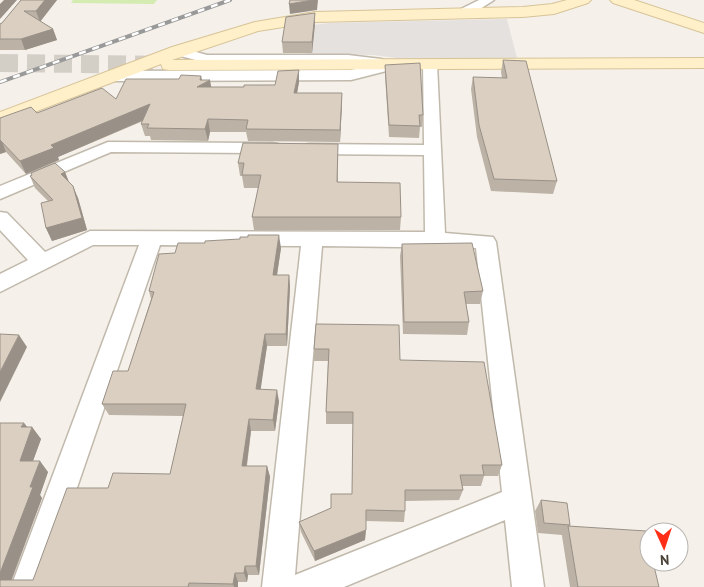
<svg xmlns="http://www.w3.org/2000/svg" width="704" height="587" font-family="'PT Sans',sans-serif">
<rect width="100%" height="100%" fill="#f5f1ea"/>
<polygon fill="#d4ebb1" points="73,0 157,0 154,4 71,3"/>
<polygon fill="#e4e1de" points="507,19 517,58 398,58 373,55 306,54 305,26 330,23"/>
<g fill="none" stroke-linecap="round" stroke-linejoin="round">
<polyline stroke="#d3cec6" stroke-width="18" stroke-dasharray="18 9" stroke-linecap="butt" points="0,63 169,65"/>
<defs>
<g id="street">
<polygon points="479,0 494,0 469,16 459,16 458,13 459,10"/>
<polygon points="178,47 207,55 348,55 381,59 388,62 397,60 404,64 402,67 351,80 113,81 105,76 113,71 351,70 370,66 348,63 207,63 173,54 171,51 173,48"/>
<path d="M430 60 437 64 445 233 493 237 496 242 544 587H512L505 520 344 587H262L301 246 160 245 43 587H11L139 245H93L0 292V274L28 260 0 230V212L7 213 45 252 90 231 425 232 424 155 309 154 303 153 300 149 303 145 309 144 424 145 423 64ZM322 246 476 248 502 492 295 575Z"/>
<polygon points="108,142 272,143 278,144 281,148 278,152 272,153 111,152 0,199 0,186"/>
</g>
<g id="secondary">
<polygon points="567,0 591,0 588,3 554,14 523,17 315,22 258,31 172,60 704,58 704,68 169,70 163,69 161,64 0,125 0,112 172,47 255,22 315,12 523,7 552,4"/>
<polygon points="610,0 634,0 704,23 704,33 613,3"/>
</g>
</defs>
<use href="#street" stroke="#c1b9ac" stroke-width="3"/>
<use href="#secondary" stroke="#d7c398" stroke-width="2"/>
<use href="#street" fill="#fff" fill-rule="evenodd"/>
<use href="#secondary" fill="#fff0ca" fill-rule="evenodd"/>
<defs>
<polyline id="rail" points="0,82 230,0"/>
</defs>
<use href="#rail" stroke="#999" stroke-width="4"/>
<use href="#rail" stroke="#fff" stroke-width="2.5" stroke-dasharray="7" stroke-linecap="butt"/>
</g>
<g fill="#bcb2a6">
<polygon points="21,0 57,0 40,21 53,29 57,40 25,50 0,50 0,24 2,23"/>
<polygon points="315,24 312,53 283,53 282,42"/>
<polygon points="503,60 557,181 553,194 491,191 477,137 471,89 473,77 502,78 501,72"/>
<polygon points="385,65 423,115 422,127 420,127 419,138 389,137 385,76"/>
<polygon points="202,80 211,87 244,87 275,85 299,82 297,93 342,93 340,142 248,141 246,132 210,132 208,141 151,140 150,136 145,136 141,124 143,121 58,157 59,160 26,174 6,152 0,154 0,118 37,113 116,99"/>
<polygon points="338,156 338,182 401,217 400,230 254,230 252,217 258,188 244,188 242,176 240,176 238,163"/>
<polygon points="65,172 69,182 78,198 87,230 52,241 46,228 48,201 35,188 30,176 32,175 31,173"/>
<polygon points="402,244 483,291 480,304 466,304 469,322 467,335 403,334 400,256"/>
<polygon points="281,248 277,275 289,275 290,287 287,346 267,346 260,389 279,401 275,431 251,431 247,466 267,466 270,477 259,575 248,575 247,582 238,582 238,587 0,587 24,423 27,427 32,427 41,439 33,461 48,472 40,495 42,498 12,580 33,580 108,488 170,474 183,416 109,415 102,404 128,371 151,299 149,291 175,253"/>
<polygon points="316,324 400,360 502,465 498,476 484,476 481,486 462,486 463,490 459,500 405,501 405,511 404,522 366,521 365,540 315,561 301,532 299,522 331,508 352,494 353,424 326,424 326,412 328,361 314,361 314,349"/>
<polygon points="541,500 570,525 570,526 659,587 570,587 562,536 562,535 538,533 535,511"/>
</g>
<g fill="#999187">
<polygon points="4,0 17,0 0,19 0,4"/>
<polygon points="45,0 57,0 40,22 36,11"/>
<polygon points="313,0 318,0 317,10 290,14 289,4"/>
<polygon points="315,13 315,24 312,53 312,42"/>
<polygon points="53,29 57,40 25,50 21,39"/>
<polygon points="299,70 299,82 295,105 294,93"/>
<polygon points="201,76 203,84 210,80 212,91 197,87"/>
<polygon points="342,93 342,105 340,142 340,130"/>
<polygon points="150,104 153,116 58,157 59,160 26,174 20,161 51,145"/>
<polygon points="208,119 210,132 208,141 205,129"/>
<polygon points="1,139 6,152 0,154 0,140"/>
<polygon points="65,172 70,185 61,174"/>
<polygon points="73,186 78,198 87,230 52,241 46,228"/>
<polygon points="279,235 281,248 275,288 273,275"/>
<polygon points="289,275 290,287 287,346 286,334"/>
<polygon points="265,334 267,346 259,401 256,389"/>
<polygon points="19,335 27,347 0,402 0,372"/>
<polygon points="277,390 279,401 275,431 273,420"/>
<polygon points="249,419 251,431 245,477 242,466"/>
<polygon points="24,423 31,432 32,427 41,439 29,472 20,461 21,427"/>
<polygon points="40,461 48,472 40,495 42,498 9,586 0,580 0,573 30,487"/>
<polygon points="267,466 270,477 259,575 256,566"/>
<polygon points="366,530 365,540 315,561 314,551"/>
<polygon points="245,566 248,575 247,582 244,573"/>
<polygon points="235,573 238,582 238,587 234,587 233,584"/>
</g>
<g fill="#dbcfc1" stroke="#999187">
<polygon points="21,0 45,0 36,11 24,11 53,29 21,39 0,39 0,24 2,23"/>
<polygon points="290,0 313,0 289,4"/>
<polygon points="315,13 312,42 282,42 286,17"/>
<polygon points="503,60 526,61 557,181 494,179 479,125 473,77 507,78"/>
<polygon points="420,63 423,115 419,115 420,126 389,125 385,65"/>
<polygon points="299,70 294,93 342,93 340,130 246,129 248,120 208,119 205,129 147,128 149,124 141,124 150,104 51,145 54,148 20,161 0,140 0,118 31,107 37,113 102,88 116,99 126,79 179,79 181,75 201,76 200,80 210,80 197,87 244,87 244,85 275,85 278,71"/>
<polygon points="243,143 338,144 337,182 400,183 401,217 252,217 261,175 242,175 244,163 238,163"/>
<polygon points="55,163 65,172 61,174 73,186 82,218 46,228 41,203 53,200 30,176 32,175 31,173"/>
<polygon points="248,235 279,235 273,275 289,275 286,334 265,334 256,389 277,390 273,420 249,419 242,466 267,466 256,566 245,566 244,573 235,573 233,584 189,583 188,587 0,587 0,580 33,580 67,488 108,488 113,473 170,474 186,404 102,404 113,371 128,371 154,292 149,291 159,254 175,253 178,243 205,243 205,241 240,239 240,237 248,237"/>
<polygon points="472,243 483,291 464,292 469,322 404,322 402,244"/>
<polygon points="316,324 399,325 400,360 484,362 502,465 482,465 484,475 460,475 463,490 405,490 405,511 366,510 366,530 314,551 299,522 331,508 331,494 352,494 353,412 326,412 329,349 314,349"/>
<polygon points="0,334 19,335 0,372"/>
<polygon points="0,423 24,423 21,427 32,427 20,461 40,461 30,487 33,487 0,573"/>
<polygon points="541,500 567,503 570,525 544,523"/>
<polygon points="568,526 646,531 649,545 649,562 653,562 659,587 578,587"/>
</g>
<g transform="translate(664 547) rotate(177)"><circle r="24" fill="#ffffff" stroke="#b7b3af"/>
<path d="M0-4L9 19L0 12L-9 19Z" fill="#ff2f17"/>
<text y="-8" font-size="14" font-weight="bold" text-anchor="middle" fill="#4a4237">N</text>
</g>
</svg>
